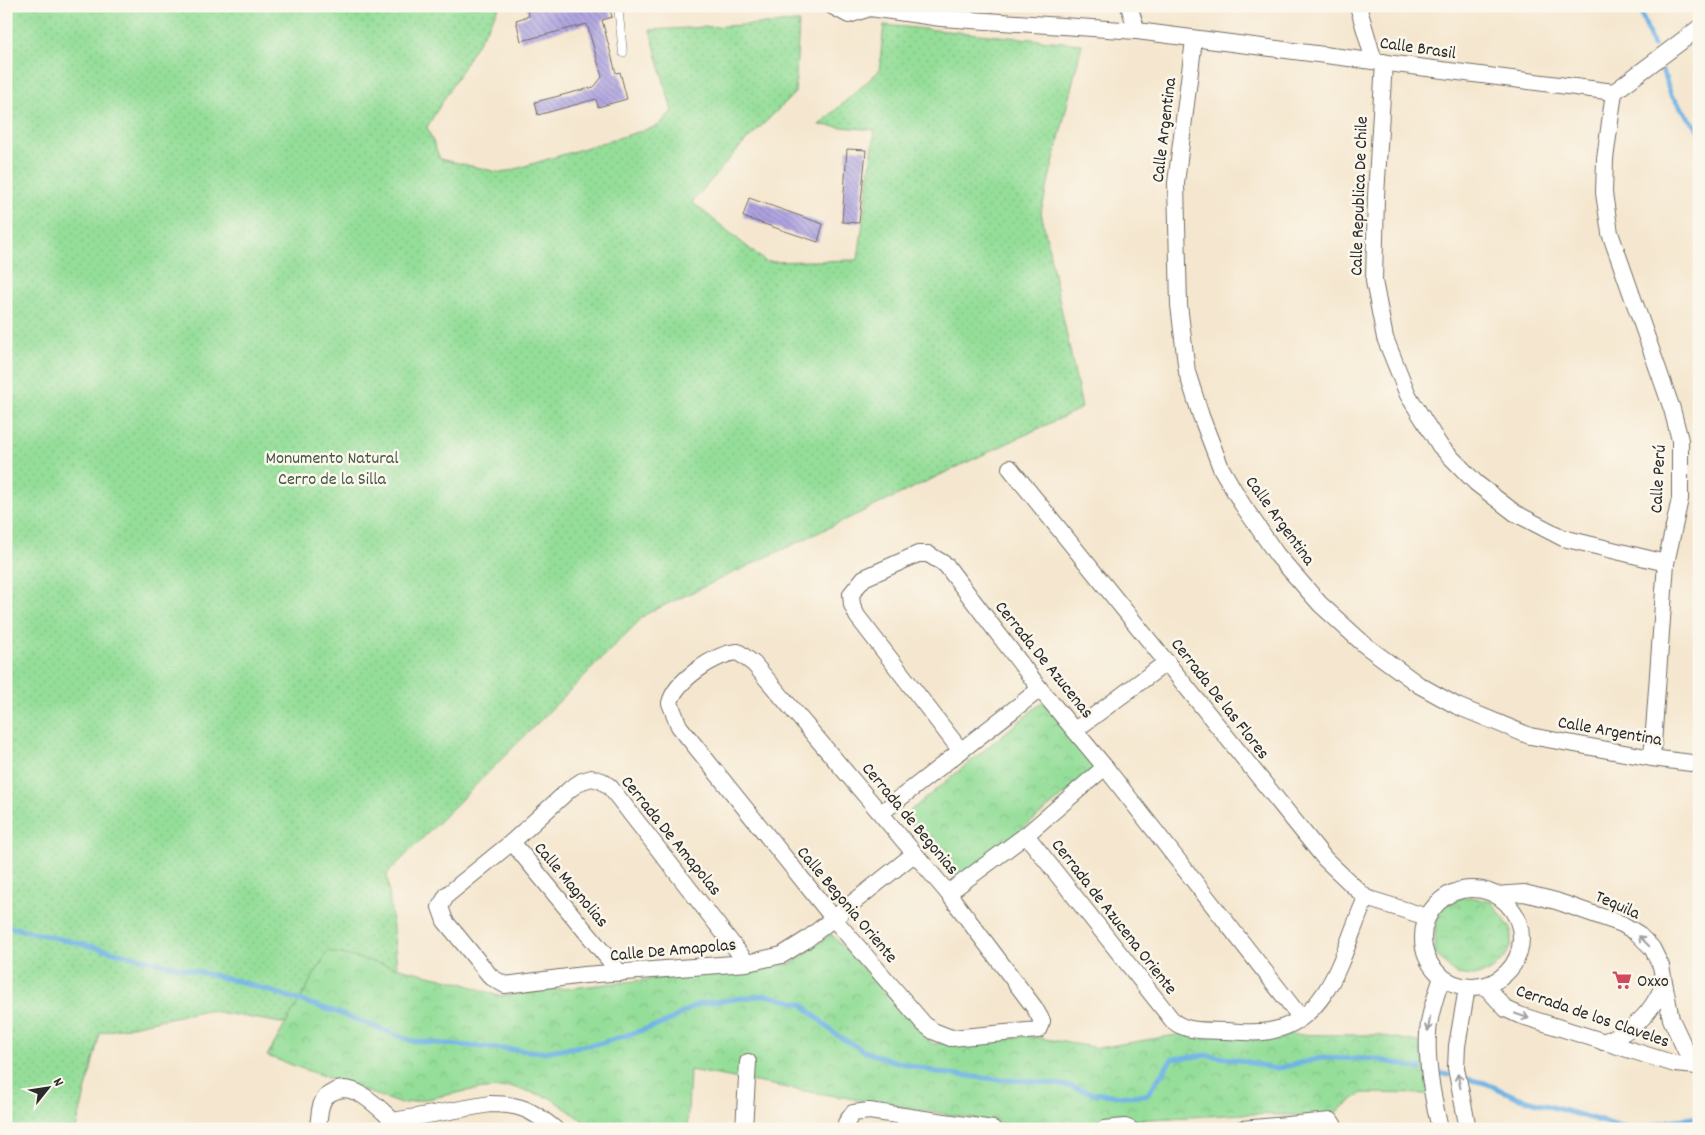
<svg xmlns="http://www.w3.org/2000/svg" width="1705" height="1135" font-family="Dekko,sans-serif">
<defs>
<pattern id="grass-dots" width="8" height="8" patternUnits="userSpaceOnUse" patternTransform="scale(1.25)"><rect width="8" height="8" fill="#94de99"/><path d="M2 2h.1M6 6h.1" fill="none" stroke="#80bf84" stroke-width="1.8" stroke-linecap="round"/></pattern>
<pattern id="park-crowns" width="20" height="18" patternUnits="userSpaceOnUse" patternTransform="scale(1.25)"><rect width="20" height="18" fill="#94de99"/><path d="M2 6a3 3 0 1 1 6 0M12 15a3 3 0 1 1 6 0" fill="none" stroke="#80bf84"/></pattern>
<pattern id="building-back-hatch" width="6" height="6" patternUnits="userSpaceOnUse" patternTransform="scale(1.25)"><rect width="6" height="6" fill="#aea3e1"/><path d="M-1 5l2 2M0 0l6 6M5-1l2 2" fill="none" stroke="#8e85b7"/></pattern>
</defs>
<rect width="100%" height="100%" fill="#fbf7ec"/>
<filter id="ink" filterUnits="userSpaceOnUse"><feTurbulence type="fractalNoise" baseFrequency=".02" numOctaves="2"/><feDisplacementMap in="SourceGraphic" scale="10" xChannelSelector="R" yChannelSelector="G"/><feConvolveMatrix kernelMatrix="1 2 1 2 8 2 1 2 1" color-interpolation-filters="sRGB"/></filter>
<filter id="wash" filterUnits="userSpaceOnUse"><feTurbulence type="fractalNoise" baseFrequency=".0096" numOctaves="4" result="noise"/><feDisplacementMap in="SourceGraphic" scale="20" xChannelSelector="R" yChannelSelector="G"/><feGaussianBlur stdDeviation="1.12" result="paint"/><feColorMatrix in="noise" values="0 0 0 0 0 0 0 0 0 0 0 0 0 0 0 0 0 1.4 0 .05"/><feComposite in="paint" operator="in"/></filter>
<g filter="url(#wash)">
<rect width="100%" height="100%" fill="#f5e7cf"/>
<polygon fill="url(#grass-dots)" stroke="#608462" points="6,6 500,6 427,127 440,159 502,173 658,126 672,111 650,30 799,22 795,93 740,147 692,202 766,262 858,260 875,130 819,125 879,71 884,25 1082,44 1041,212 1082,408 646,614 387,874 397,966 374,1039 206,1010 100,1033 76,1129 6,1129"/>
<g fill="url(#park-crowns)" stroke="#608462">
<polygon points="1044,701 1098,767 958,882 904,816"/>
<path d="M1470 897 1492 902 1511 929V945L1504 959 1489 972 1473 976 1455 974 1435 953C1435 921 1433 901 1470 897Z"/>
<polygon points="831,934 933,1044 1028,1036 1098,1048 1182,1034 1377,1035 1419,1042 1430,1094 1362,1093 1331,1116 1244,1114 1133,1120 1037,1129 805,1091 690,1070 687,1129 594,1129 551,1098 513,1087 472,1090 401,1104 267,1056 328,951 462,983 498,996 791,964"/>
</g>
<g fill="none" stroke-linecap="round" stroke-linejoin="round">
<g stroke="#70b3e5" stroke-width="5">
<polyline points="1639,6 1653,46"/>
<polyline points="1663,72 1671,95 1699,130"/>
<polyline points="6,926 245,983 333,1011 412,1041 542,1052 602,1043 665,1023 698,1004 766,995 802,1004 835,1034 866,1052 897,1062 941,1073 1002,1080 1031,1081 1069,1086 1092,1093 1122,1096 1147,1095 1172,1059 1208,1055 1244,1061 1275,1069 1321,1058 1376,1059 1421,1069"/>
<polyline points="1440,1073 1448,1075"/>
<polyline points="1467,1079 1485,1083 1517,1097 1629,1129"/>
<polyline points="1642,1129 1669,1121 1699,1117"/>
</g>
</g>
<g id="blocks">
<g fill="url(#building-back-hatch)">
<polygon points="526,6 609,6 612,17 602,20 616,73 620,72 627,99 598,107 596,99 538,115 535,102 594,87 602,77 587,24 521,41 516,20 529,16"/>
<polygon points="847,149 866,150 859,223 842,222"/>
<polygon points="749,198 823,224 818,242 743,217"/>
</g>
</g>
</g>
<g filter="url(#ink)">
<use href="#blocks" fill-opacity="0" stroke="#726d64" stroke-width="1"/>
<g fill="none" stroke-linecap="round" stroke-linejoin="round">
<defs>
<polyline id="lane" points="618,6 623,53"/>
<g id="street">
<polyline points="832,6 849,15 870,8 941,18 1137,31 1614,92 1699,28"/>
<polyline points="1129,6 1137,31"/>
<polyline points="1358,6 1374,61"/>
<polyline points="1194,40 1176,183 1179,305 1187,372 1201,416 1221,468 1242,504 1277,555 1320,604 1366,646 1419,685 1457,706 1530,736 1652,758 1699,764"/>
<polyline points="1384,62 1376,196 1374,281 1385,338 1408,395 1440,446 1476,483 1515,513 1563,538 1666,563"/>
<polyline points="1614,92 1605,159 1604,193 1610,233 1672,409 1680,440 1680,499 1666,563 1652,758"/>
<polyline points="1010,468 1325,859 1366,898 1427,917"/>
<path d="M738 652 754 664 948 893 1034 1007 1042 1021 1038 1030 951 1038 933 1031 924 1024 834 919 679 726 670 703C675 681 716 653 738 652Z"/>
<polyline points="1075,730 1167,662"/>
<polyline points="961,751 857,616 852,605 851,594 864,578 918,554 928,554 946,565 1040,689 1105,767 1301,1018"/>
<polyline points="881,813 1040,689"/>
<path d="M1026 835 1173 1021C1187 1033 1210 1030 1228 1031 1242 1032 1260 1034 1274 1030 1333 1017 1344 945 1366 898"/>
<polyline points="512,842 620,973"/>
<circle cx="1472" cy="938" r="49"/>
<polyline points="948,893 1026,835 1105,767"/>
<polyline points="1495,895 1524,893 1556,901 1622,924 1637,933 1652,948 1661,966 1671,1019 1686,1051 1699,1067"/>
<polyline points="747,963 610,787 602,781 592,778 582,781 570,789 512,842 447,895 440,907 445,921 491,977 505,985 584,975 747,963 782,955 806,940 914,854"/>
<polyline points="1485,986 1506,1009 1519,1015 1675,1064 1697,1066"/>
<polyline points="1467,988 1457,1046 1456,1068 1468,1129"/>
<path d="M1603 1042C1634 1031 1651 1014 1664 984"/>
<path d="M393 1121 490 1104C520 1104 532 1110 555 1129"/>
<path d="M318 1129C319 1121 319 1113 321 1106 323 1099 326 1095 333 1092 356 1079 384 1114 400 1127"/>
<polyline points="744,1129 748,1062"/>
<polyline points="846,1129 846,1123 853,1113 869,1111 993,1129"/>
<polyline points="1104,1129 1125,1127 1130,1129"/>
<polyline points="1242,1129 1331,1121 1336,1129"/>
<path d="M1440 1129C1433 1098 1426 1065 1428 1033 1429 1014 1436 996 1442 977"/>
</g>
</defs>
<use href="#lane" stroke="#726d64" stroke-width="9"/>
<use href="#street" stroke="#726d64" stroke-width="18"/>
<use href="#lane" stroke="#fff" stroke-width="8"/>
<use href="#street" stroke="#fff" stroke-width="16"/>
</g>
<defs><path id="oneway-shaft" d="M-6 0H5M1.5-3L5.5 0L1.5 3" fill="none" stroke-width="1.6" stroke-linecap="round" stroke-linejoin="round" transform="scale(1.25)"/></defs>
<g stroke="#a0a0a0">
<use href="#oneway-shaft" transform="translate(1644 941) rotate(-135)"/>
<use href="#oneway-shaft" transform="translate(1522 1016) rotate(19)"/>
<use href="#oneway-shaft" transform="translate(1429 1024) rotate(99)"/>
<use href="#oneway-shaft" transform="translate(1459 1081) rotate(-101)"/>
</g>
</g>
<defs>
<symbol id="supermarket-bare" viewBox="-9 -9 18 18"><path d="M-6-5.5h2.5l.6 2H6L4.5 2H-2.5L-4.4-4H-6ZM-1.5 3.2a1.3 1.3 0 1 0 .1 0ZM3 3.2a1.3 1.3 0 1 0 .1 0Z" fill="#d1495b" stroke="#fbf7ec" stroke-width="2.5" paint-order="stroke"/></symbol>
</defs>
<g fill-rule="evenodd">
<use href="#supermarket-bare" x="1608" y="966" width="28" height="28"/>
</g>
<g text-anchor="middle" stroke-width="5" stroke-linejoin="round" paint-order="stroke">
<g font-size="18" fill="#2b2b2b" stroke="#fbf7ec">
<text transform="translate(1418 47) rotate(8)" y="6">Calle Brasil</text>
<text transform="translate(1163 130) rotate(-83)" y="6">Calle Argentina</text>
<text transform="translate(1358 196) rotate(-88)" y="6">Calle Republica De Chile</text>
<text transform="translate(1657 479) rotate(-87)" y="6">Calle Perú</text>
<text transform="translate(1281 520) rotate(54)" y="6">Calle Argentina</text>
<text transform="translate(1045 659) rotate(51)" y="6">Cerrada De Azucenas</text>
<text transform="translate(1221 698) rotate(52)" y="6">Cerrada De las Flores</text>
<text transform="translate(1610 730) rotate(10)" y="6">Calle Argentina</text>
<text transform="translate(911 818) rotate(50)" y="6">Cerrada de Begonias</text>
<text transform="translate(672 835) rotate(51)" y="6">Cerrada De Amapolas</text>
<text transform="translate(572 884) rotate(50)" y="6">Calle Magnolias</text>
<text transform="translate(848 904) rotate(50)" y="6">Calle Begonia Oriente</text>
<text transform="translate(1618 904) rotate(24)" y="6">Tequila</text>
<text transform="translate(1115 916) rotate(52)" y="6">Cerrada de Azucena Oriente</text>
<text transform="translate(673 949) rotate(-5)" y="6">Calle De Amapolas</text>
<text transform="translate(1593 1015) rotate(19)" y="6">Cerrada de los Claveles</text>
</g>
<g font-size="18" fill="#455846" stroke="#fbf7ec">
<text x="332" y="463">Monumento Natural<tspan x="332" dy="21">Cerro de la Silla</tspan></text>
</g>
<g font-size="18" fill="#2b2b2b" stroke="#fbf7ec" text-anchor="start">
<text x="1637" y="986">Oxxo</text>
</g>
</g>
<rect width="1705" height="1135" fill="none" stroke="#fbf7ec" stroke-width="25"/>
<g transform="translate(48 1088) rotate(60)" stroke="#fbf7ec" stroke-width="4" paint-order="stroke">
<path d="M0-4L9 19L0 12L-9 19Z" fill="#2b2b2b"/>
<text y="-8" font-size="14" font-weight="bold" text-anchor="middle" fill="#2b2b2b">N</text>
</g>
</svg>
